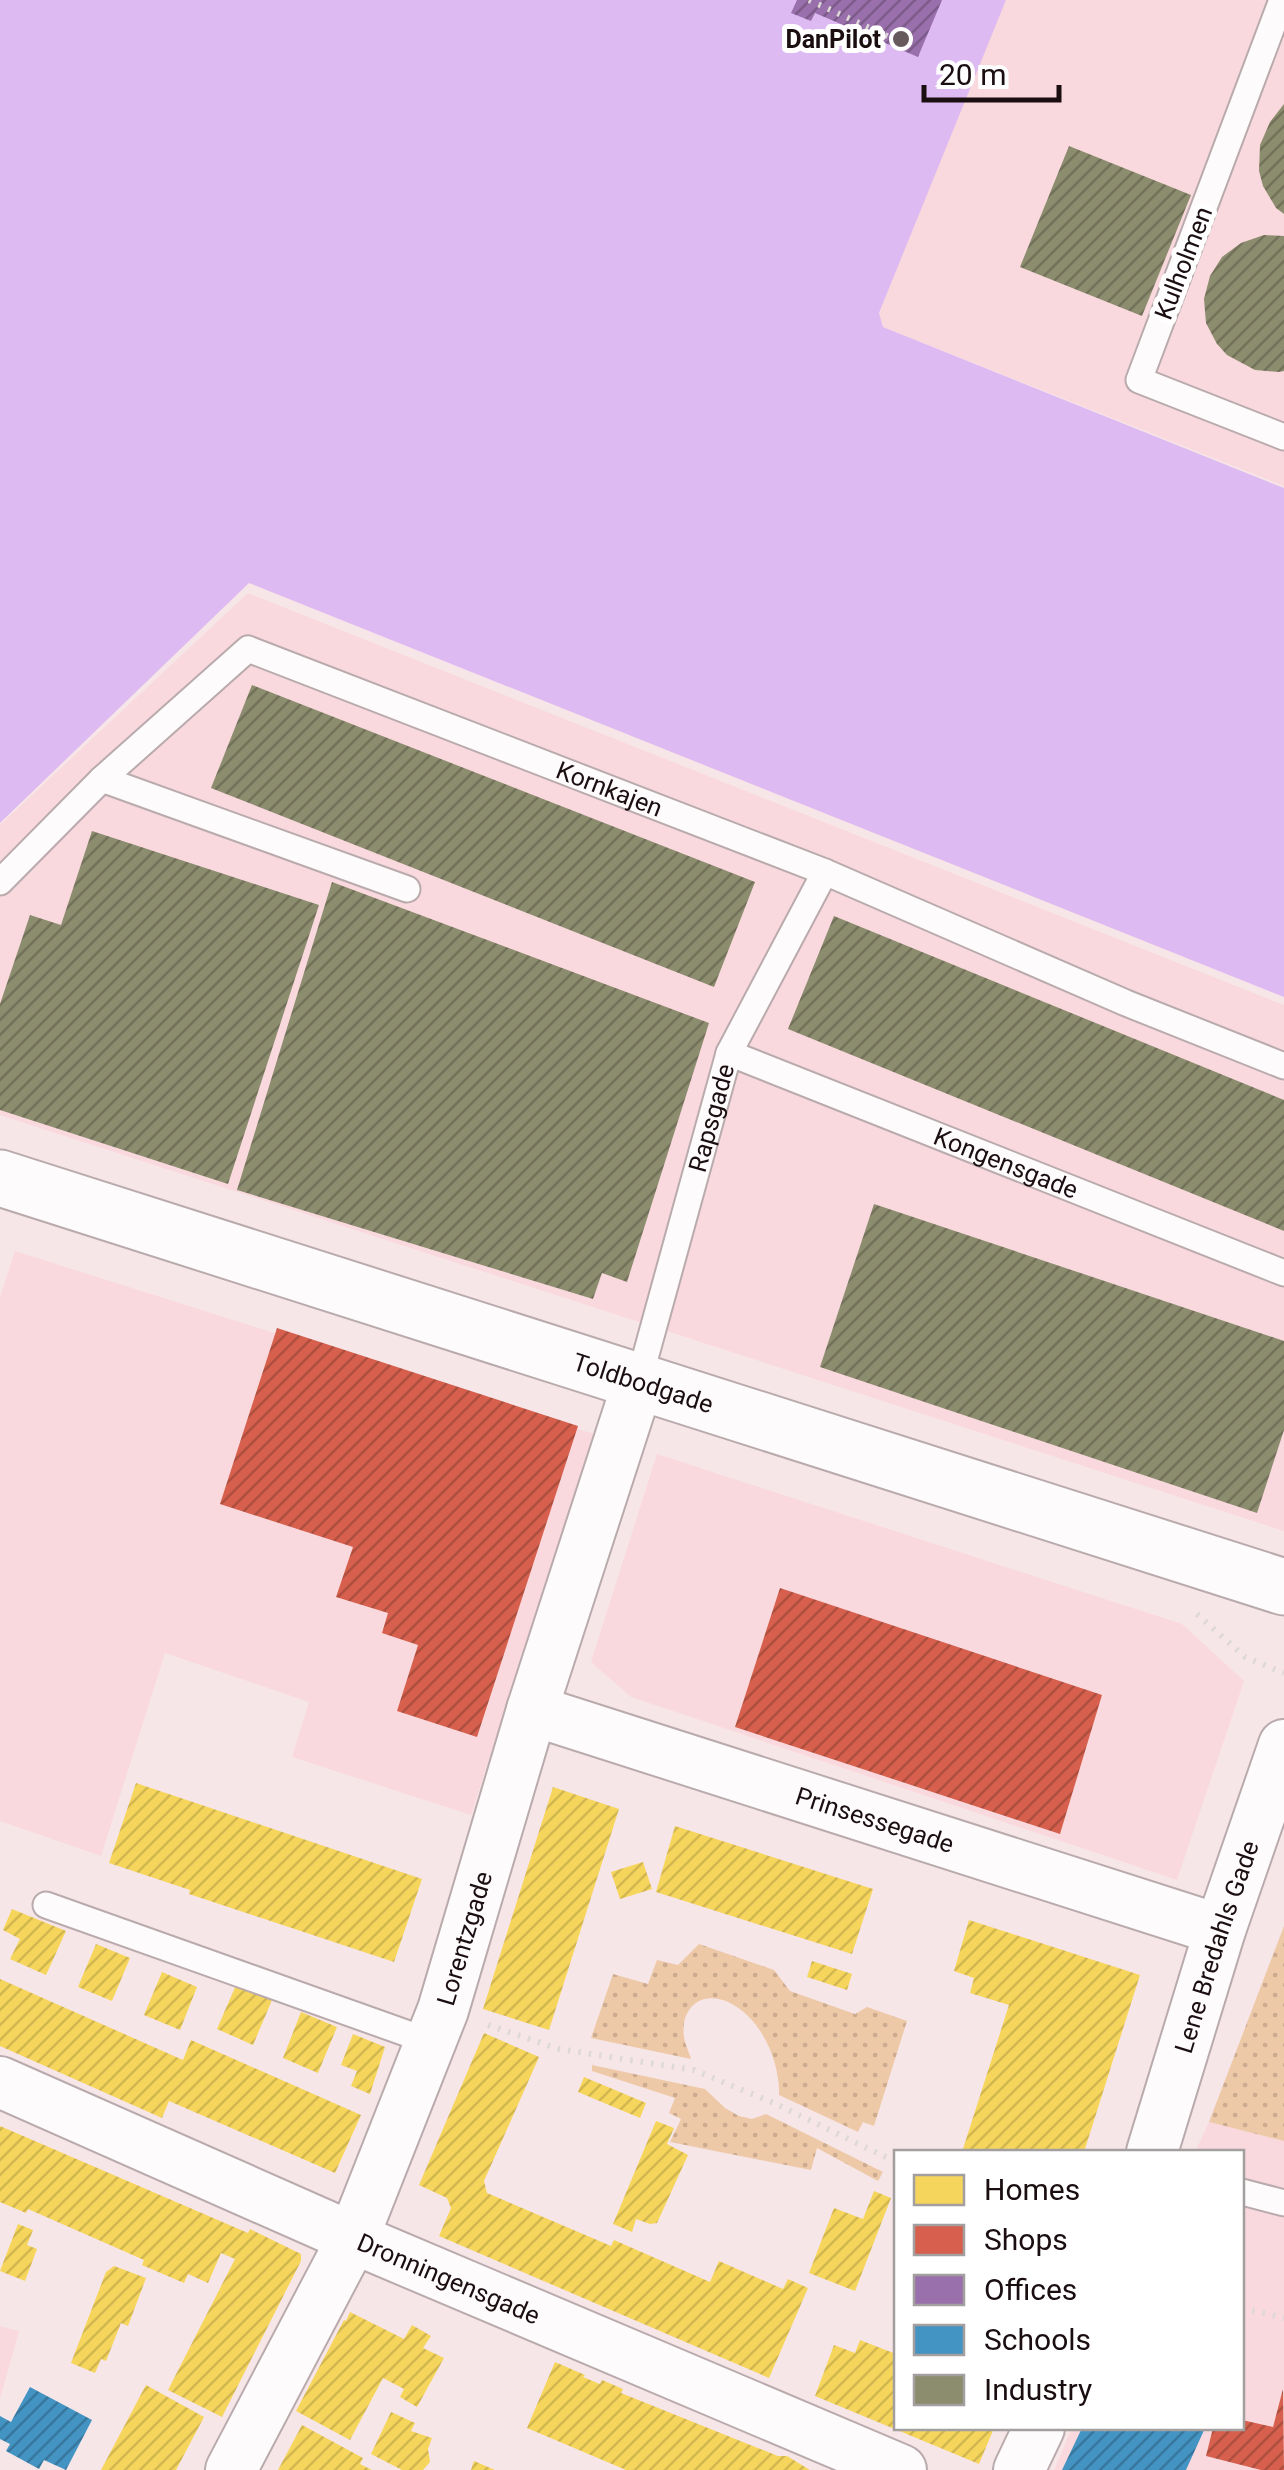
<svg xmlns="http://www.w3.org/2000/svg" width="1284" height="2470" font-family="Roboto,sans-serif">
<defs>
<pattern id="grass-dots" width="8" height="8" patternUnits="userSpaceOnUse" patternTransform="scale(2.5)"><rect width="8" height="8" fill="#eec9a8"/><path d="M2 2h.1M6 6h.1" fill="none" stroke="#ccab90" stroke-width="1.8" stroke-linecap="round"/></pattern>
<pattern id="homes-hatch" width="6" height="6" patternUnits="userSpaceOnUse" patternTransform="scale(2.5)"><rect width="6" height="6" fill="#f6d55c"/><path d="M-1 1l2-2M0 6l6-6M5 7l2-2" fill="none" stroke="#d2b64f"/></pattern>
<pattern id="shops-hatch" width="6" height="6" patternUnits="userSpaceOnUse" patternTransform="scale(2.5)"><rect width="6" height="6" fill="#d6604d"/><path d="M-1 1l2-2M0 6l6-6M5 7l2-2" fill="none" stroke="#ad4e3f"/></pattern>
<pattern id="offices-hatch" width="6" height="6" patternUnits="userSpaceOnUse" patternTransform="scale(2.5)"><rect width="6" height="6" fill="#9970ab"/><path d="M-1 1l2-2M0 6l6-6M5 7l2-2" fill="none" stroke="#7c5a8a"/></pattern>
<pattern id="schools-hatch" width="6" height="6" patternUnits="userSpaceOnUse" patternTransform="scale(2.5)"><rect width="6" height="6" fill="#4393c3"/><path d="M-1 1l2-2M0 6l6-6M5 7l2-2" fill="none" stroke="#37769d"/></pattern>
<pattern id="industry-hatch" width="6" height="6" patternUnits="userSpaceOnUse" patternTransform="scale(2.5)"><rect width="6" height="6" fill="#8c8c6e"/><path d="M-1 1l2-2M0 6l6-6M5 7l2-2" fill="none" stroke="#727159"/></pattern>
</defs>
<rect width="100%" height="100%" fill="#f7e6e8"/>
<g fill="#f9d9dd">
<polygon points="1004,0 1284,0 1284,486 883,327 879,313"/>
<polygon points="248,593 1284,1005 1284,1531 0,1115 0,825"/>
<polygon points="15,1251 594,1434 471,1815 292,1757 309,1702 165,1653 101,1856 0,1821 0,1297"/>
<polygon points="657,1454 1182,1624 1244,1681 1177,1880 631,1697 591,1662"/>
<polygon points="1209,2122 1284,2141 1284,2470 1054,2470 1072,2428 1242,2428 1242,2152 1195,2152"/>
<polygon points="0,2326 19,2331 0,2399"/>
</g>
<g fill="url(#grass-dots)">
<polygon points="1284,1926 1284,2141 1209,2122"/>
<path d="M699 1944 774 1970 790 1991 855 2014 867 2007 907 2021 874 2126 863 2122 858 2132 779 2095C780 2061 761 2017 728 2002 701 1990 680 2008 684 2037 685 2044 689 2052 691 2059L591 2038 613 1974 648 1984 657 1960 678 1965Z"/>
<polygon points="592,2065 705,2089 725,2108 739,2116 752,2119 766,2114 883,2172 878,2181 817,2148 811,2170 670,2142 681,2119 669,2113 675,2098 592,2071"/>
</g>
<polygon fill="#debaf2" points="0,0 1006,0 879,313 883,327 1284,488 1284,997 249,583 0,823"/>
<g fill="url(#homes-hatch)">
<polygon points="136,1783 422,1879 394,1962 189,1894 190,1890 109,1863"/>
<polygon points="553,1787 619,1809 549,2030 483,2009"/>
<polygon points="675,1826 873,1889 852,1954 656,1892"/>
<polygon points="643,1862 652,1889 620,1899 611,1872"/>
<polygon points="12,1909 66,1931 46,1975 10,1959 20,1939 3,1930"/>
<polygon points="969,1920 1140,1975 1084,2152 962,2152 1009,2005 970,1993 974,1978 954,1971"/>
<polygon points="96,1944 130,1958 112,2001 78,1987"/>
<polygon points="812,1961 852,1974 847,1990 807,1977"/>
<polygon points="162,1972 197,1987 180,2030 144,2015"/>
<polygon points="0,1979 183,2060 191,2040 361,2115 335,2173 169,2101 162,2118 0,2046"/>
<polygon points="236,1985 272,2000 253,2045 217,2029"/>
<polygon points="301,2012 337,2027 318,2073 283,2058"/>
<polygon points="484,2033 539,2057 484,2181 487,2193 611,2246 614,2240 710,2282 719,2261 783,2289 788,2279 808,2288 769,2378 439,2236 451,2208 447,2198 419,2185"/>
<polygon points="353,2034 385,2047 370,2094 351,2086 357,2071 341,2065"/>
<polygon points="584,2077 646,2103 640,2118 578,2092"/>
<polygon points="656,2121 674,2128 667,2144 688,2155 657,2223 650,2224 636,2219 632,2232 613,2224"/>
<polygon points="0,2126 248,2233 250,2229 301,2254 301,2261 222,2417 168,2390 235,2259 221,2253 208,2283 188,2274 184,2283 142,2265 144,2260 28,2209 26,2213 0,2202"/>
<polygon points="874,2191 891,2198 855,2291 809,2273 834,2208 863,2219"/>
<polygon points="18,2224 33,2230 27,2245 37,2249 25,2281 0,2271"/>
<polygon points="114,2266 146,2278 128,2326 121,2323 106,2361 101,2359 95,2373 71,2363 106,2272"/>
<polygon points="350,2312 404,2339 412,2325 431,2336 423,2348 444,2358 417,2407 400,2397 404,2389 383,2378 350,2440 296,2411 344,2320 346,2321"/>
<polygon points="860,2340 896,2354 896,2428 994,2428 979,2464 815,2396 834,2345 855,2353"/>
<polygon points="555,2362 585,2375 583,2377 600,2384 602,2380 623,2389 621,2393 778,2456 787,2456 810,2470 626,2470 527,2428"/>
<polygon points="146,2385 204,2417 176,2470 101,2470"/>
<polygon points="391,2412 415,2423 411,2431 432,2438 428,2449 430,2462 423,2470 402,2470 371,2454"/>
<polygon points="302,2425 363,2458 360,2464 372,2470 278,2470"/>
<polygon points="474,2461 495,2470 471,2470"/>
</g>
<g fill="url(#shops-hatch)">
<polygon points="277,1328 578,1426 477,1737 397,1711 418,1645 382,1633 388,1613 336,1597 353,1547 220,1504"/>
<polygon points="780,1588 1102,1695 1060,1834 735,1727"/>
<polygon points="1283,2389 1284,2470 1261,2470 1206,2456 1213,2428 1242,2428 1242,2420 1273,2427"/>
</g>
<polygon fill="url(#offices-hatch)" points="797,0 942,0 918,57 815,13 811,21 791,13"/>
<g fill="url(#schools-hatch)">
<polygon points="30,2387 92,2420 66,2470 44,2460 39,2469 6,2451 10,2444 0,2439 0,2416 11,2422"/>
<polygon points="1082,2428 1205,2428 1186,2470 1062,2470"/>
</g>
<g fill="url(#industry-hatch)">
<polygon points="1284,104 1284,214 1276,208 1263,186 1259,171 1260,145 1270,122"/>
<polygon points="1069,146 1191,195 1142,316 1020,267"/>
<polygon points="1264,235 1284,236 1284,371 1279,372 1255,370 1227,355 1217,344 1206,323 1204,299 1210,276 1222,257 1241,243"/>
<polygon points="252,685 755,882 714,987 211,788"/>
<polygon points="92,831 319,905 228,1184 0,1110 0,1004 30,915 61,925"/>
<polygon points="332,882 709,1023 627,1282 602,1273 593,1299 237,1190"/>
<polygon points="834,916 1284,1100 1284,1231 788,1029"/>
<polygon points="874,1204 1284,1341 1284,1430 1257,1513 820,1367"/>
</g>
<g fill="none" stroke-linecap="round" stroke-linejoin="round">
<defs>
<g id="service">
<polyline points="1282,0 1139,380 1284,437"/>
<polyline points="102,779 407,889"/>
<path id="s1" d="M0 882 102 779 248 649 825 872 1126 1003 1284 1066"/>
<path id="s2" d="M729 1053 1284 1273"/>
<path id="s3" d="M639 1380 729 1053 825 872"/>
<polyline points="46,1905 431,2042"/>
<polyline points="1242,2192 1284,2203"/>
</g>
<g id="minor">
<path id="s4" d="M532 1710 1220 1930"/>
<path id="s5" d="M0 2082 353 2238 901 2470"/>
<path id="s6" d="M1152 2152 1220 1930 1284 1745"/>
<path id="s7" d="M231 2470 353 2238 443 2010 532 1710 639 1380"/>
<polyline points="1019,2470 1039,2428"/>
</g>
<g id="tertiary">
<path id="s8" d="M0 1178 1284 1587"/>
</g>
</defs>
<use href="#service" stroke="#b9abad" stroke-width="29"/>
<use href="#minor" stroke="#b9abad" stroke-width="54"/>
<use href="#tertiary" stroke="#b9abad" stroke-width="59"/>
<g stroke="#ded8d9" stroke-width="6" stroke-dasharray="2.5 8" stroke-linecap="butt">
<polyline points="809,0 898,41"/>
<polyline points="1197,1614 1245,1657 1284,1673"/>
<polyline points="488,2025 559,2049 694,2070 774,2103 896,2162"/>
<polyline points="1242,2308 1284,2318"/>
</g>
<use href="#service" stroke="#fefbfc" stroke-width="25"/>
<use href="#minor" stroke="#fefbfc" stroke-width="50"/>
<use href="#tertiary" stroke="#fefbfc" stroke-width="55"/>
</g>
<circle fill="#675a5c" stroke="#fff" stroke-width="4" cx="901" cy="39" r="10"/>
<g text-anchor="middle" stroke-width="10" stroke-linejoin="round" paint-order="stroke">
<g font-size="25" font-weight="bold" fill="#1a0e10" stroke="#fff" text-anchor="end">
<text x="881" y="48">DanPilot</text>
</g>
<g font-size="25" fill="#1a0e10" stroke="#fff">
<text transform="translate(1183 263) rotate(-69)" y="9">Kulholmen</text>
<text dy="9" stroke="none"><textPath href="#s1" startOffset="728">Kornkajen</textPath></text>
<text dy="9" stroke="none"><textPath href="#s3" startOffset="272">Rapsgade</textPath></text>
<text dy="9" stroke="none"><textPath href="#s2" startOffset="298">Kongensgade</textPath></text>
<text dy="9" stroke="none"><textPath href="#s8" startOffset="675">Toldbodgade</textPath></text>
<text dy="9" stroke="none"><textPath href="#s4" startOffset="360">Prinsessegade</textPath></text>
<text dy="9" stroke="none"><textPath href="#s7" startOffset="582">Lorentzgade</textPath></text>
<text dy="9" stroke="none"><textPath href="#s6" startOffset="215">Lene Bredahls Gade</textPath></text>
<text dy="9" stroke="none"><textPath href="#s5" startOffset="490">Dronningensgade</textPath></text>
</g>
</g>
<rect x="894" y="2150" width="350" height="280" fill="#ffffff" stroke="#a39f9f" stroke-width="2.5"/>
<rect x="914" y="2175" width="50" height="30" fill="#f6d55c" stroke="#a39f9f" stroke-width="2.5"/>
<text x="984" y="2200" font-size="30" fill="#1a0e10">Homes</text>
<rect x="914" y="2225" width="50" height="30" fill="#d6604d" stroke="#a39f9f" stroke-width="2.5"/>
<text x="984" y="2250" font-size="30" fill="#1a0e10">Shops</text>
<rect x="914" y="2275" width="50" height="30" fill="#9970ab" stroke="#a39f9f" stroke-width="2.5"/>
<text x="984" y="2300" font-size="30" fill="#1a0e10">Offices</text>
<rect x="914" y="2325" width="50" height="30" fill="#4393c3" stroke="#a39f9f" stroke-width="2.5"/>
<text x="984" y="2350" font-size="30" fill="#1a0e10">Schools</text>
<rect x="914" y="2375" width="50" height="30" fill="#8c8c6e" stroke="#a39f9f" stroke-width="2.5"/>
<text x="984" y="2400" font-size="30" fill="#1a0e10">Industry</text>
<path d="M924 85v15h135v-15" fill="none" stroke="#1a0e10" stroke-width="5"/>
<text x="939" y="85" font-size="30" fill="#1a0e10" stroke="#ffffff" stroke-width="8" paint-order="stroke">20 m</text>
</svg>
